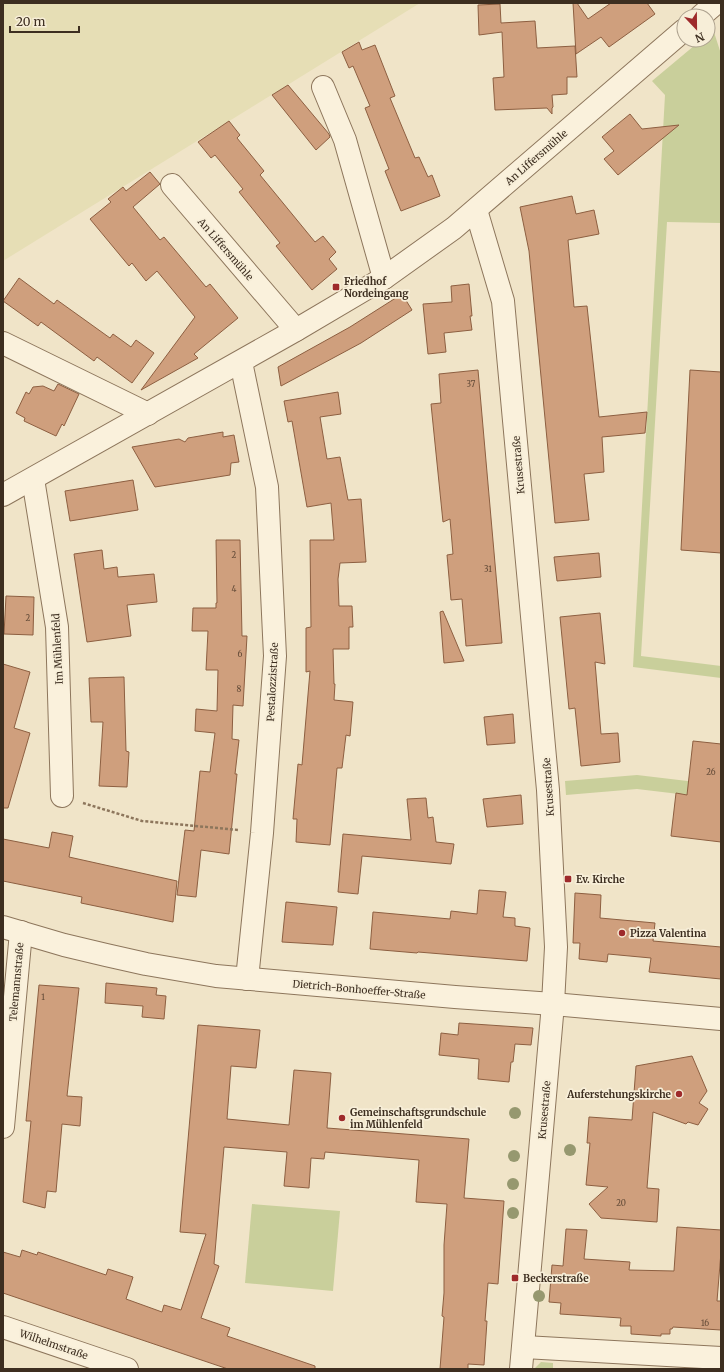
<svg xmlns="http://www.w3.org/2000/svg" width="724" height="1372" font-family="Merriweather,serif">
<rect width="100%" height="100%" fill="#f0e4c8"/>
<polygon fill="#e6deb5" points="3,3 420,3 3,261"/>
<g fill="#c9cf9b">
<polygon points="713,29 721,54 721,223 667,222 641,656 721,666 721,678 633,667 665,95 652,81 701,40 708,40 708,34"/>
<polygon points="637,775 721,785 721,799 637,789 566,795 565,781"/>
<polygon points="252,1204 340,1211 333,1291 245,1283"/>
<polygon points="541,1362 553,1363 553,1369 534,1369"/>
</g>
<g fill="#cf9f7d" stroke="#8d5f41">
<polygon points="573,3 577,3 588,19 611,3 647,3 655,14 609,47 601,37 576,54"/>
<polygon points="500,4 501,23 535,21 537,48 575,46 577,77 567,77 567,94 552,95 553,107 552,108 552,114 547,108 495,110 493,78 504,77 502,32 479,35 478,5"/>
<polygon points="359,42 362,50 375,45 395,96 390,98 415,158 419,157 428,177 432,175 440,196 401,211 385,171 389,169 365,108 370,106 353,66 349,68 342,52"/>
<polygon points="288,85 329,134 330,137 316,150 272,95"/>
<polygon points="630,114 642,129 679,125 618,175 604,159 614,151 602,137"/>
<polygon points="229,121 240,135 237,138 264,171 260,175 274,192 315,242 323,236 336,252 329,259 337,269 312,290 276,246 280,243 239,192 243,189 215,155 211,158 198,142"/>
<polygon points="150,172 160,184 133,207 160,240 164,237 206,287 210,284 238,318 194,354 198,358 141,390 195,317 157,271 146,281 132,263 129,266 90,219 111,202 108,199 123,187 126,191"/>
<polygon points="572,196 576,214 594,210 599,234 568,240 574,307 587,306 599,417 647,412 645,433 602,437 604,472 584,474 589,520 555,523 529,251 520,207"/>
<polygon points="19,278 54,304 57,300 110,338 113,334 131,347 136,340 154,353 132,383 97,357 94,361 41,322 38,326 3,301"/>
<polygon points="469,284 472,316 470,316 472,330 444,333 446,352 428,354 423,304 452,302 451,286"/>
<polygon points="402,294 412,310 361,343 281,386 278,367 350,327"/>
<polygon points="478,370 502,643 466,646 462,599 451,600 447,555 453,554 450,519 443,522 431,404 441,403 439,374"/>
<polygon points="690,370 721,372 721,553 681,550"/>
<polygon points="58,384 79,394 64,426 62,424 56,436 24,421 25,418 16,413 26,392 29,394 33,387 43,386 54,391"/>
<polygon points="338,392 341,414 320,417 327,459 340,457 348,500 361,499 366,562 340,563 338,579 339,606 352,606 353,627 349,627 349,649 333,649 334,684 335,684 334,700 353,702 350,736 346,735 342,768 337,768 330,845 296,842 297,819 293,819 298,764 302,765 310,671 306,672 306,628 311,627 310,540 334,540 331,503 307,507 292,421 288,422 284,401"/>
<polygon points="223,432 223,437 234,435 239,462 231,463 230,475 155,487 132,447 179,439 185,442 188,438"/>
<polygon points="133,480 138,510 70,521 65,491"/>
<polygon points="216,540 240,540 242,636 247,636 243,706 233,705 232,739 239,740 235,774 237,774 229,854 201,850 196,897 177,895 185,830 194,831 200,771 210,772 215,733 195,731 196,709 217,711 218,670 206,670 208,631 192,631 193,608 216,608 216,603 217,603"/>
<polygon points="102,550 104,569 117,567 118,577 154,574 157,602 127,605 131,636 87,642 74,554"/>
<polygon points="599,553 601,577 557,581 554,557"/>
<polygon points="6,596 34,597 33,635 4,634"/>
<polygon points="443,611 464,661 444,663 440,612"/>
<polygon points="600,613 605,664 595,662 601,734 618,733 620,762 581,766 575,708 569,709 560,617"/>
<polygon points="3,664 30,672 14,728 30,733 8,808 3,808"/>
<polygon points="124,677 126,751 129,752 127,787 99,786 103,722 91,722 89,678"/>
<polygon points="513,714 515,743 487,745 484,717"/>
<polygon points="693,741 721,744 721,842 671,836 676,793 687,795"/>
<polygon points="521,795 523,824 487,827 483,799"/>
<polygon points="426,798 428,818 433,817 436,842 454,844 451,864 362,856 358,894 338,892 343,834 411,840 407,799"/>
<polygon points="52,832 73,836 69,857 177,881 173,922 81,903 82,897 3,881 3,839 49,848"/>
<polygon points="479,890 506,892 503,917 515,918 515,926 530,928 527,961 418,952 417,953 370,949 373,912 450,919 451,911 477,914"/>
<polygon points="575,893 601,895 600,918 655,923 653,941 721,947 721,979 649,972 651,958 608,954 607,962 579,959 580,943 573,943"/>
<polygon points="286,902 337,907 333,945 282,942"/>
<polygon points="106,983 157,988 156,995 166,996 164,1019 142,1017 143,1006 105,1003"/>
<polygon points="39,985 79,988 67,1096 82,1097 80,1126 62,1124 56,1192 47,1191 45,1208 23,1202 31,1121 26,1121"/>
<polygon points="459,1023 533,1028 531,1045 515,1044 513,1062 511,1062 509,1082 478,1079 479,1059 439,1055 441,1033 458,1035"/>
<polygon points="198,1025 260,1030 256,1068 231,1066 227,1119 289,1125 294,1070 331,1073 327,1128 469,1139 464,1198 504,1201 498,1284 488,1283 485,1321 487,1321 484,1365 468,1364 468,1369 440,1369 444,1317 442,1316 444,1293 444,1245 447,1204 416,1202 419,1160 325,1152 324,1159 311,1158 309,1188 284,1186 287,1152 224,1147 214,1264 219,1266 201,1318 230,1328 227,1336 315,1366 315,1369 228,1369 3,1293 3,1252 20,1257 22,1250 37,1255 38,1252 106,1275 108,1269 133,1277 126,1299 162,1312 164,1305 181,1310 206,1234 180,1232"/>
<polygon points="692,1056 707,1091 699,1103 708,1109 698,1125 688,1122 686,1124 653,1112 647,1188 659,1189 657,1222 601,1218 589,1204 608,1187 586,1185 590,1143 587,1143 589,1117 632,1120 636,1066"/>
<polygon points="677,1227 721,1230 721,1252 717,1301 721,1301 721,1330 673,1327 672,1329 670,1329 670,1334 661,1334 661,1336 631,1334 631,1326 620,1326 621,1318 560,1314 561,1303 549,1302 552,1265 563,1266 566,1229 587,1230 584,1259 630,1262 629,1270 674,1271"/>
</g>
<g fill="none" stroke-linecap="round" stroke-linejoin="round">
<defs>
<g id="minor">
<polyline points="701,16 716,3"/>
<polyline points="323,87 345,140 384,278"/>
<polyline points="172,185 296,330"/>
<polyline points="476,210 503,301 548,790 556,947 553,1004 521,1369"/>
<polyline points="3,343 148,414"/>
<polyline points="241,362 267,487 275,656 262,833 247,979"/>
<polyline points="33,479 57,627 62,796"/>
<polyline points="3,495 296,330 384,278 454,228 684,30"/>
<polyline points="3,927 64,945 106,955 146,964 216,976 455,997 553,1004 721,1019"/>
<polyline points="3,1127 21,932"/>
<polyline points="3,1327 127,1369"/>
<polyline points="524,1347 721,1358"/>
</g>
</defs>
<use href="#minor" stroke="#8d765c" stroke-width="24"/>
<polyline stroke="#8d765c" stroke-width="2.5" stroke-dasharray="3 2" stroke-linecap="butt" points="83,803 142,821 239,830"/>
<use href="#minor" stroke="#faf1dc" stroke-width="22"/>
</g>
<g fill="#96986f">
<circle cx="515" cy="1113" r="6"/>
<circle cx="570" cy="1150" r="6"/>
<circle cx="514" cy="1156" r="6"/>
<circle cx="513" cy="1184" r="6"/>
<circle cx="513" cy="1213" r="6"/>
<circle cx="539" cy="1296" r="6"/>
</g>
<g fill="#9e2a2b" stroke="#f7eed8" stroke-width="1.5">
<rect x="332" y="283" width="8" height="8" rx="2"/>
<rect x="564" y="875" width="8" height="8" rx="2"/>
<circle cx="622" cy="933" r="4"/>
<circle cx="679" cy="1094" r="4"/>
<circle cx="342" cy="1118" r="4"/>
<rect x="511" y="1274" width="8" height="8" rx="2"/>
</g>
<g text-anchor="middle" stroke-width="3.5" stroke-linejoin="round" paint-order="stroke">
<g font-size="8" fill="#624a37">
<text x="471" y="387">37</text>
<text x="234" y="558">2</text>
<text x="488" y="572">31</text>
<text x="234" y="592">4</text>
<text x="28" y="621">2</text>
<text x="240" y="657">6</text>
<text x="239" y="692">8</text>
<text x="711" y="775">26</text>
<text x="43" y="1000">1</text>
<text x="621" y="1206">20</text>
<text x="705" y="1326">16</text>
</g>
<g font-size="10" fill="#3d2e20" stroke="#f7eed8">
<text transform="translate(536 157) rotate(-41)" y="4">An Liffersmühle</text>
<text transform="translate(226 249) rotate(49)" y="4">An Liffersmühle</text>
<text transform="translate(518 465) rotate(-95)" y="4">Krusestraße</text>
<text transform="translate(57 649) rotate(-93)" y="4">Im Mühlenfeld</text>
<text transform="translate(272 682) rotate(-87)" y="4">Pestalozzistraße</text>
<text transform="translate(548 787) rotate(-94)" y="4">Krusestraße</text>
<text transform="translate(16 982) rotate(-85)" y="4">Telemannstraße</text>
<text transform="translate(359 989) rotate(5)" y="4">Dietrich-Bonhoeffer-Straße</text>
<text transform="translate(544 1110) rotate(-85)" y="4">Krusestraße</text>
<text transform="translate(54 1344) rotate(19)" y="4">Wilhelmstraße</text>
</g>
<g font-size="10" font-weight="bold" fill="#3d2e20" stroke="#f7eed8" text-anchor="start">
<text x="344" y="285">Friedhof<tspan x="344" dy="12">Nordeingang</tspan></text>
<text x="576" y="883">Ev. Kirche</text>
<text x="630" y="937">Pizza Valentina</text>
<text x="671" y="1098" text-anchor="end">Auferstehungskirche</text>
<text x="350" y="1116">Gemeinschaftsgrundschule<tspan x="350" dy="12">im Mühlenfeld</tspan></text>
<text x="523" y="1282">Beckerstraße</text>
</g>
</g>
<rect width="724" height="1372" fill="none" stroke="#3d2e20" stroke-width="8"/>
<g transform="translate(696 28) rotate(158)"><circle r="19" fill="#f7eed8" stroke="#ada18e"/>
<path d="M0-3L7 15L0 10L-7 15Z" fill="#9e2a2b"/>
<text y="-6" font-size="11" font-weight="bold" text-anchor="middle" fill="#3d2e20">N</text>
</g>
<path d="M10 26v6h69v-6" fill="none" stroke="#3d2e20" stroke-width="2"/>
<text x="16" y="26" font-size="12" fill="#3d2e20" stroke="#f7eed8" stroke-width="3" paint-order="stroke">20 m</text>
</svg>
